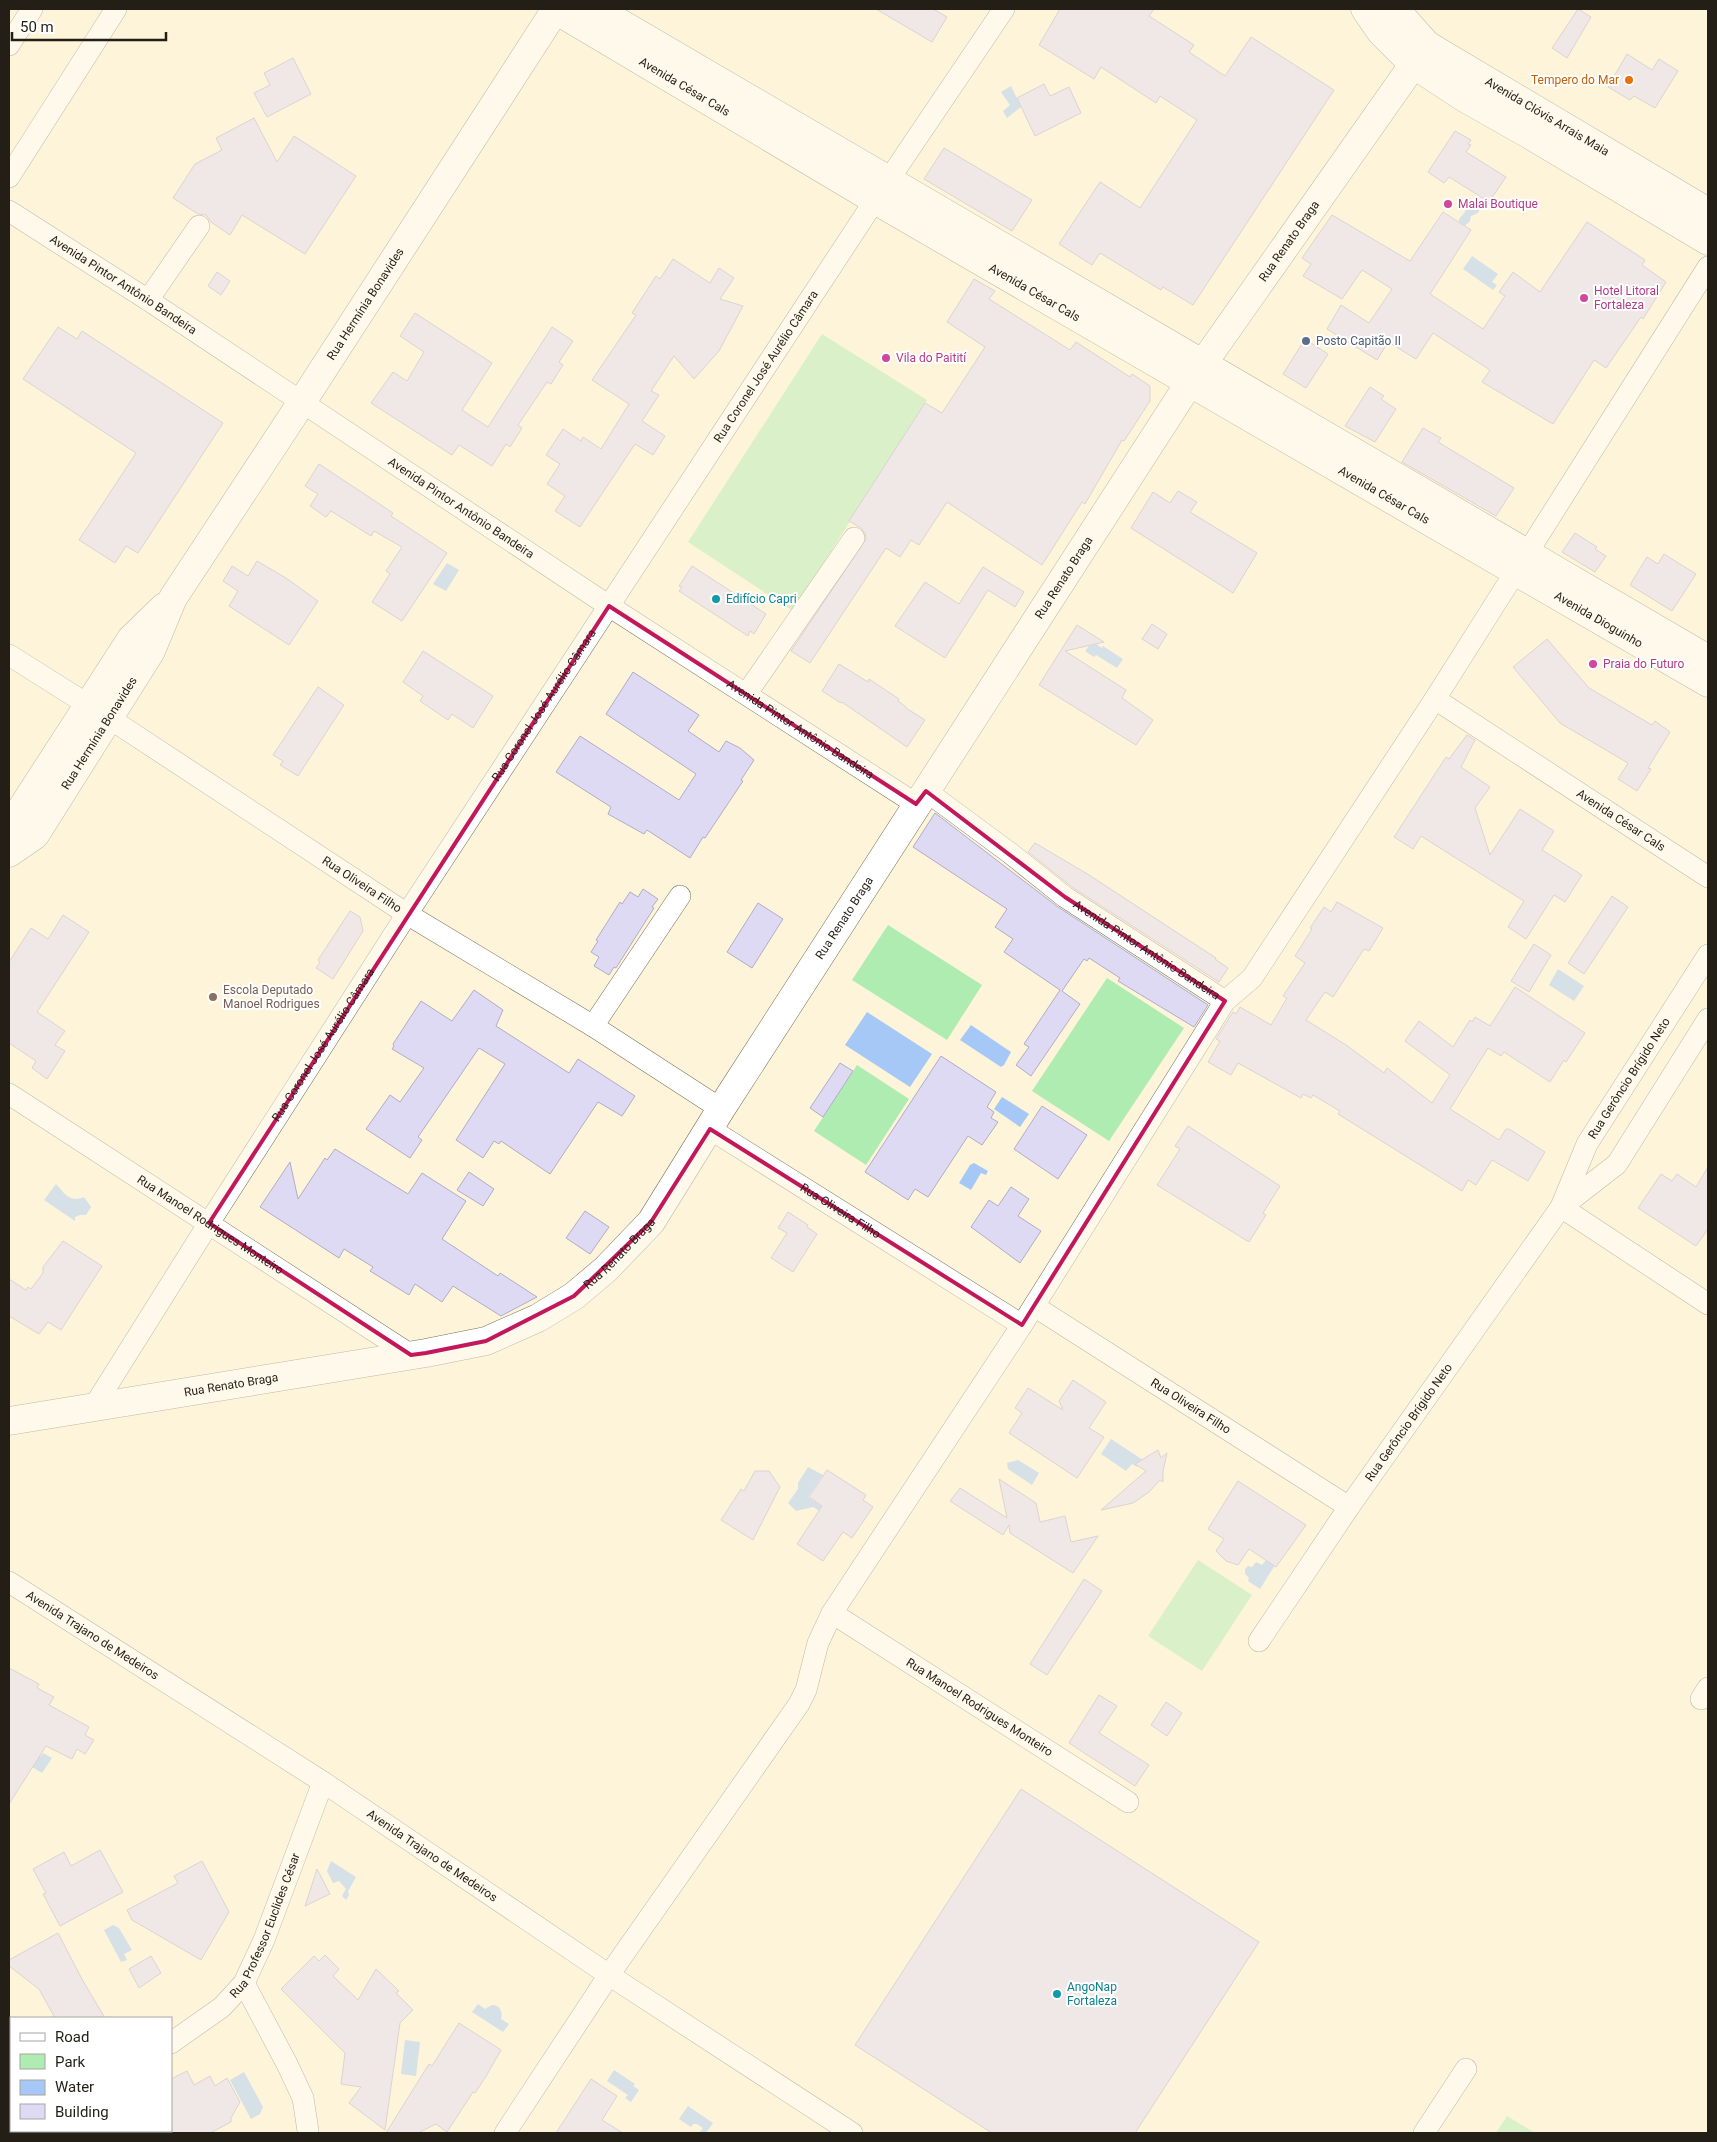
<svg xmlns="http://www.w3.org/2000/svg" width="1717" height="2142" font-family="Roboto,sans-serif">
<rect width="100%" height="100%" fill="#fef4da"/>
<g fill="#aeecb1">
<polygon points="822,334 927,400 793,611 688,542"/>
<polygon points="888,925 982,985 947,1040 852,980"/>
<polygon points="1107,978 1184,1028 1109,1141 1032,1091"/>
<polygon points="857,1065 909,1099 866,1165 814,1131"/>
<polygon points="1198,1560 1252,1595 1202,1671 1148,1636"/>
<polygon points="1507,2116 1535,2133 1496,2133"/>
</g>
<g fill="#a5c8f6">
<polygon points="1011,86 1021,107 1007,118 1003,111 1010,105 1001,92"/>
<polygon points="1472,201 1479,204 1480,208 1478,213 1471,216 1470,221 1465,226 1459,222 1459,219 1465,212 1465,206"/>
<polygon points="1472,256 1498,274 1492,282 1497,285 1493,290 1463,269"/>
<polygon points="447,563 459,570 446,591 433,584"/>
<polygon points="1096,644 1102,648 1103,646 1123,659 1117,668 1096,655 1094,657 1085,651 1089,646"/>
<polygon points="1558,969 1584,986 1574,1001 1549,985"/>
<polygon points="867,1012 932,1054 910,1087 845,1045"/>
<polygon points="971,1025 1011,1052 1004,1065 1001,1067 960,1040"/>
<polygon points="1002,1097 1029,1114 1020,1127 994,1109"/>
<polygon points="974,1163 988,1171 986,1175 981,1173 971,1190 959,1183 970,1165"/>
<path d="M56 1184C65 1194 70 1203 84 1197L91 1207 86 1215H80L75 1217V1221L44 1200Z"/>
<polygon points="1111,1439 1143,1460 1140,1461 1137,1467 1132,1464 1126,1471 1101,1454"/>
<polygon points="1018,1460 1039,1473 1032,1485 1008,1469 1007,1463"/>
<polygon points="808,1467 823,1475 808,1497 824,1508 821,1512 813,1507 796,1511 788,1503 798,1489 798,1483"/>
<polygon points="1266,1560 1275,1565 1260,1589 1248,1581 1249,1578 1245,1574 1245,1569 1248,1566 1252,1567 1256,1562 1262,1565"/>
<polygon points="27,1748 41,1756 43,1753 52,1758 42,1773 19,1759"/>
<polygon points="331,1861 356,1877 348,1891 349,1895 346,1900 342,1896 346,1889 339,1881 333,1883 327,1871"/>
<polygon points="113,1925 119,1928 132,1950 124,1954 127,1960 121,1962 104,1930"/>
<path d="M478 2004 485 2009 492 2005C500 2005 503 2012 501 2019L509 2024 503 2032 472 2012Z"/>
<polygon points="405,2040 420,2042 416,2076 401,2074"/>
<polygon points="614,2070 635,2084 633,2086 639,2090 631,2102 625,2098 628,2095 607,2081"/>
<polygon points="244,2072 263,2107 260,2114 251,2119 230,2080"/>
<polygon points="688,2106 713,2123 706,2133 699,2133 703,2128 697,2124 693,2124 691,2127 679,2119"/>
</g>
<g fill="#dedaf4" stroke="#b0adc5">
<polygon points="876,9 933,9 947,17 932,42"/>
<polygon points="1060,9 1154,9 1149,16 1194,45 1189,52 1225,76 1251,37 1334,90 1193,305 1163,287 1161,290 1100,253 1092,265 1059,244 1100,182 1140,208 1197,120 1160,96 1156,103 1101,67 1094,79 1039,45"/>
<polygon points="1578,9 1591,17 1567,58 1552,48"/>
<polygon points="1627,54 1652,70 1659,59 1678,71 1655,108 1634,96 1630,100 1608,87"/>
<polygon points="293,58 311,94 267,117 254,93 270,85 264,73"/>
<polygon points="1044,84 1050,96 1069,87 1081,113 1035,136 1017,98"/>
<polygon points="254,118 277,162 294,136 356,176 305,254 242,215 230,235 211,222 206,215 198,214 173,198 195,164 222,150 216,138"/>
<polygon points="1455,131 1471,140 1468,144 1471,145 1466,152 1506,177 1489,202 1449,177 1444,183 1428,172"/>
<polygon points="944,148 1032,200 1012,231 924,179"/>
<polygon points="1443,212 1471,230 1430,294 1483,329 1505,296 1499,292 1513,272 1540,292 1587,222 1645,260 1642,265 1666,282 1643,319 1641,317 1606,368 1594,360 1553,424 1482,382 1490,370 1433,333 1416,359 1388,342 1377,360 1327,329 1341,305 1369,323 1392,289 1362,270 1342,299 1303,276 1311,264 1302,258 1332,215 1410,261"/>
<polygon points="673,259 710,283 719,268 734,278 720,299 743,306 719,351 694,379 674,356 651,391 659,395 642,421 665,436 653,455 635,444 580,527 555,511 565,496 547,484 560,464 546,455 563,429 581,441 583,437 601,449 629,404 592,380 636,315 632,313 656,276 660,279"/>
<polygon points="217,272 230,281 221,295 208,286"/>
<polygon points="974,279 995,291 989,299 1070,350 1076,342 1130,377 1132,374 1150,386 1150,401 1124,441 1122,440 1085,504 1082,502 1042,565 947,502 919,545 911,540 900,557 886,548 810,663 791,651 866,539 865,533 861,528 849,521 925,403 942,413 985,347 947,322"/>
<polygon points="415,313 492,363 462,410 488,427 552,327 573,341 559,362 563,365 551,384 547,382 518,425 522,428 510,447 506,444 492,466 459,445 452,455 371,403 393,372 407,381 424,352 400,336"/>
<polygon points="58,327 77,339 82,331 223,423 138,553 126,546 115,563 79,540 136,453 23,379"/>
<polygon points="1305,339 1328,354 1306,388 1283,374"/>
<polygon points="1370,387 1384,396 1381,399 1396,409 1375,442 1345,426"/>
<polygon points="1423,428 1441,438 1438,442 1514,488 1496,516 1402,462"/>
<polygon points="319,464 393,513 391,516 447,553 402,621 372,602 390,574 386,571 402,547 374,531 371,536 331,511 326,517 310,506 318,494 305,486"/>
<polygon points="1178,491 1197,502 1190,512 1257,553 1233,593 1131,528 1153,492 1170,503"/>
<polygon points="1575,533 1597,547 1595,549 1606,556 1595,572 1562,552"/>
<polygon points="1664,554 1696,574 1672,611 1630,585 1647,557 1658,564"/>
<polygon points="257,561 286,578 318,601 289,645 229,606 238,591 223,581 232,566 248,576"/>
<polygon points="692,566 766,614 754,634 750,631 748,636 679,591 682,587 679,586"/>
<polygon points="983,567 1024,592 1015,607 988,590 945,658 895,626 925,582 959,604"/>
<polygon points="1152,624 1167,634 1158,649 1142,639"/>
<polygon points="1077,625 1104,642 1065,651 1126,690 1122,698 1153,720 1136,745 1039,685"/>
<polygon points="1547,639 1589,688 1652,725 1655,721 1670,732 1648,768 1651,769 1637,791 1618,779 1628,763 1560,723 1513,667"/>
<polygon points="423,651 493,696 473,728 452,714 448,720 420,701 423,696 403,682"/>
<polygon points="839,664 868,682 869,679 899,699 898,701 906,707 906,708 925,720 907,747 842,702 841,703 822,691"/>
<polygon points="633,672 699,715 688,731 719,752 726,741 740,748 754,760 741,780 743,781 705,838 703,837 690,858 647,830 644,834 608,814 611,807 556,772 580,736 679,800 696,774 606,714"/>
<polygon points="318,687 344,705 298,776 280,765 283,761 273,755"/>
<polygon points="1467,735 1475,740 1461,767 1490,787 1475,808 1490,855 1520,809 1554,831 1542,850 1582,875 1565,902 1554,895 1526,939 1508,927 1524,901 1421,836 1413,849 1394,837 1446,757 1449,759"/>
<polygon points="935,813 1058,907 1208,1005 1194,1027 1118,981 1120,978 1089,958 1087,961 1084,959 1062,991 1080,1004 1031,1076 1016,1065 1029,1047 1024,1044 1060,990 1004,952 1013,939 995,927 1007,909 913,847"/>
<polygon points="1035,843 1089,875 1216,958 1215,959 1228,968 1219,982 1072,887 1028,852"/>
<polygon points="643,889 658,899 652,907 654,908 616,968 614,967 609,975 594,966 599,957 591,952 598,941 596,940 620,902 622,904 630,892 638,897"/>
<polygon points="1612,896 1628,907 1584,974 1568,963"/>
<polygon points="1337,902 1383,928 1369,951 1364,949 1333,997 1325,992 1306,1020 1346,1045 1384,1073 1387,1068 1432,1103 1450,1075 1405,1041 1419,1021 1453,1047 1470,1020 1472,1022 1475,1017 1490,1026 1515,987 1585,1033 1566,1062 1564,1060 1550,1082 1504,1052 1501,1056 1488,1048 1450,1109 1499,1140 1506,1129 1509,1129 1545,1152 1528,1181 1492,1160 1476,1185 1468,1180 1462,1191 1338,1114 1340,1111 1313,1095 1311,1098 1303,1094 1301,1098 1238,1063 1231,1075 1208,1062 1220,1041 1216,1039 1233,1012 1236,1014 1240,1007 1271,1025 1287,998 1283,996 1305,963 1295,956 1312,929 1310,928 1324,907 1331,912"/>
<polygon points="758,903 783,919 752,968 727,952"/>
<polygon points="350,911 360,917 363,931 333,979 316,968 320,962 318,960"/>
<polygon points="63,915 89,932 37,1012 65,1031 55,1045 65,1051 47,1079 32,1068 36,1061 9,1043 9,962 31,928 48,939"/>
<polygon points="1534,944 1551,955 1529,992 1511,981"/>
<polygon points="474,990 503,1010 496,1026 569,1073 578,1059 635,1096 622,1116 598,1102 550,1174 501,1141 499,1144 494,1141 483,1158 456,1140 505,1064 479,1048 418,1137 422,1140 410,1158 366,1129 390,1095 400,1102 424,1068 392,1049 394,1046 393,1044 421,1001 452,1021"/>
<polygon points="941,1056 996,1092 987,1107 994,1112 991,1118 998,1122 982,1145 968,1136 928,1197 915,1189 908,1200 865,1172"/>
<polygon points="840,1063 853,1071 823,1117 810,1108"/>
<polygon points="1042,1106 1087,1135 1058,1179 1014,1149"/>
<polygon points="1188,1126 1280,1186 1263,1213 1266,1215 1249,1242 1157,1185 1180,1149 1175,1146"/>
<polygon points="335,1149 408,1194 422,1173 466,1201 442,1239 498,1276 500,1273 537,1297 501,1316 453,1286 442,1302 415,1284 409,1295 370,1271 373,1267 344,1249 339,1258 260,1207 290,1162 298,1199 325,1158 327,1160"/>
<polygon points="1708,1167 1708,1229 1696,1246 1638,1208 1661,1174 1672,1181 1677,1174 1696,1187"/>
<polygon points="469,1172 494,1189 483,1206 457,1190"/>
<polygon points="1011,1187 1029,1199 1018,1216 1041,1231 1020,1263 971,1227 989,1200 998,1206"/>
<polygon points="585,1211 609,1227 590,1254 566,1238"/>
<polygon points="788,1212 808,1225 807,1227 817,1234 793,1272 771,1258 787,1233 778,1228"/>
<polygon points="63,1241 102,1266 61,1330 48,1322 39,1334 9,1316 9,1279 26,1290 28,1287 31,1289 43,1273 43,1267"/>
<polygon points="1073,1380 1106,1402 1089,1428 1104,1437 1077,1478 1009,1433 1022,1413 1015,1408 1028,1388 1063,1410 1059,1401"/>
<polygon points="1158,1450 1161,1458 1167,1453 1163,1471 1163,1482 1160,1480 1149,1492 1133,1503 1101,1510 1146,1471 1135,1464"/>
<polygon points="827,1470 866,1495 863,1500 873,1507 852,1538 843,1532 823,1561 797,1544 822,1506 809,1497"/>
<polygon points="755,1471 769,1471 780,1487 753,1540 721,1520 741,1489 744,1491"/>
<polygon points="999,1479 1036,1503 1040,1522 1065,1516 1071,1542 1098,1536 1073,1573 1010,1533 1009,1525 1003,1535 950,1501 960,1488 1007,1518"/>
<polygon points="1238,1481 1306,1525 1276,1567 1249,1549 1238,1565 1226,1561 1216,1551 1224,1539 1208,1529"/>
<polygon points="1084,1579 1102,1591 1047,1675 1030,1664"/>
<polygon points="9,1668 39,1684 37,1688 54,1697 49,1705 89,1727 85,1735 94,1740 85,1754 77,1749 72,1759 46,1746 9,1804"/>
<polygon points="1099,1695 1117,1706 1099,1733 1149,1765 1135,1786 1069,1743"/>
<polygon points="1166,1702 1182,1713 1167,1736 1151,1725"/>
<polygon points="1021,1789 1259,1942 1135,2133 992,2133 855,2045"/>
<polygon points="100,1850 123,1892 60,1926 43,1894 46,1893 33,1869 64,1852 71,1866"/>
<polygon points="202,1861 229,1912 201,1960 132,1920 127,1910 178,1883 174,1876"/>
<polygon points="317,1869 330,1894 305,1906"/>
<polygon points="58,1933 83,1981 105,2018 55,2018 39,1989 9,1966 9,1960"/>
<polygon points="325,1955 339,1969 333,1976 358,2000 376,1969 399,1991 396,1993 413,2010 400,2023 385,2130 349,2103 361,2087 341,2084 345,2053 281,1989 314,1956 319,1961"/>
<polygon points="151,1956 161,1973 139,1988 129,1969"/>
<polygon points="459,2023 501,2050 485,2078 475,2093 473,2092 447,2132 436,2124 418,2133 386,2133 429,2064 432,2066"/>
<polygon points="187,2071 194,2085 210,2076 215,2086 227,2078 240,2102 231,2118 231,2122 210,2133 171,2133 171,2079"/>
<polygon points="591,2079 617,2096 602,2120 623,2133 556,2133"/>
</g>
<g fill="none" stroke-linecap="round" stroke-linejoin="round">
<defs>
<g id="minor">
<polyline points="9,45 32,9"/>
<polyline points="9,177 116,9"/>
<path id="s1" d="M9 211 148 300 609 606 916 804"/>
<polyline points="148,300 199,226"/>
<path id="s2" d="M9 655 109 718 407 914 593 1026 721 1109"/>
<polyline points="747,693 854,538"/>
<path id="s3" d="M1435 699 1708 877"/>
<path id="s4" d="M926 791 1010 853 1065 897 1225 1001"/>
<polyline points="593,1026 680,896"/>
<path id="s5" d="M9 1094 411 1355"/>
<path id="s6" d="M710 1129 1022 1325"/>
<polyline points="1563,1206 1617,1164 1708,1019"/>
<polyline points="1561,1207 1708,1304"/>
<path id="s7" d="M1034 1306 1349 1507"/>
<path id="s8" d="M93 1408 209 1223 407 914 875 200 1004 9"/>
<path id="s9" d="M9 1582 323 1782 609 1975 852 2133"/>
<path id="s10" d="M832 1613 1128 1802"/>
<path id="s11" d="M1259 1641 1349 1507 1561 1207 1587 1144 1708 955"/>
<polyline points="1701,1699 1708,1688"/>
<polyline points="244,1983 287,2064 303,2098 308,2131"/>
<polyline points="9,2035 11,2039"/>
<path id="s12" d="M171 2043 222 2007 244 1983 264 1940 323 1782"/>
<polyline points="25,2133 29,2131"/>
<polyline points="505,2133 609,1975 799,1704 806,1690 818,1643 832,1613 1022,1325 1225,1001 1252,978 1435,699 1708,267"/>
<polyline points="1424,2133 1466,2069"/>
</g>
<g id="major">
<path id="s13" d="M554 9 875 200 1708 683"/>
<polyline points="596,9 1708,659"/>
<polyline points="1365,9 1381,32 1413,64 1463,97 1530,135 1708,241"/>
<path id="s14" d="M1395 9 1427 45 1708 212"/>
<polyline points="9,841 14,820 131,639 164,607"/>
<path id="s15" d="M9 853 35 835 151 651 173 598 302 402 556 9"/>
<path id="s16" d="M9 1421 426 1353 486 1341 538 1318 574 1296 606 1269 651 1222 721 1109 1190 382 1427 45"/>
</g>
</defs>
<use href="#minor" stroke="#7b725b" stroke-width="22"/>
<use href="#major" stroke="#7b725b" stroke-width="29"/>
<use href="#minor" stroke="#fff" stroke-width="21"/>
<use href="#major" stroke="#fff" stroke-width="28"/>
</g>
<path d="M0 0H1717V2142H0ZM609 606 916 804 926 791 1065 897 1225 1001 1022 1325 710 1129 651 1222 574 1296 486 1341 426 1353 411 1355 209 1223Z" fill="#fef4da" fill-opacity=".55" fill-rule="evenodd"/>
<path fill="none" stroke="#c2185b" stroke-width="4" stroke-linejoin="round" d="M609 606 916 804 926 791 1065 897 1225 1001 1022 1325 710 1129 651 1222 574 1296 486 1341 426 1353 411 1355 209 1223Z"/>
<circle fill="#e8710a" stroke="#fff" stroke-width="2" cx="1629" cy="80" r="5"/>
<g fill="#d1479c" stroke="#fff" stroke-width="2">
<circle cx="1448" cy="204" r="5"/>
<circle cx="1584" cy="298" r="5"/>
<circle cx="886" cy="358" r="5"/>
<circle cx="1593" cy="664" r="5"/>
</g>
<circle fill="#5c6f8a" stroke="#fff" stroke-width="2" cx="1306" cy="341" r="5"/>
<g fill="#0f9aa8" stroke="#fff" stroke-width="2">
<circle cx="716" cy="599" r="5"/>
<circle cx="1057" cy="1994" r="5"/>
</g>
<circle fill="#8d6e63" stroke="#fff" stroke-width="2" cx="213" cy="997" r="5"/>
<g text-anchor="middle" stroke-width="4" stroke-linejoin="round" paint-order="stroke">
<g font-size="12" fill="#c56008" stroke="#fff" text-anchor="end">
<text x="1619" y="84">Tempero do Mar</text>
</g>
<g font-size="12" fill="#231f16" stroke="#fff">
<text dy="4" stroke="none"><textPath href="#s13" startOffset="152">Avenida César Cals</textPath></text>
<text dy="4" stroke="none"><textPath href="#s14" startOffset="188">Avenida Clóvis Arrais Maia</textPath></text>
<text dy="4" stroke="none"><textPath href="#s16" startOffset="1860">Rua Renato Braga</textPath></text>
<text dy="4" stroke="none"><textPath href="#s1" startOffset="136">Avenida Pintor Antônio Bandeira</textPath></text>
<text dy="4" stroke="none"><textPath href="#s13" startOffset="558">Avenida César Cals</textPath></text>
<text dy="4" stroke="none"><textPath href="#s15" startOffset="658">Rua Hermínia Bonavides</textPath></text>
<text dy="4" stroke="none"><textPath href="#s8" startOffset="1240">Rua Coronel José Aurélio Câmara</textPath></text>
<text dy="4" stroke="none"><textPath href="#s13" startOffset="962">Avenida César Cals</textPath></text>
<text dy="4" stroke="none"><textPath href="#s1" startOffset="541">Avenida Pintor Antônio Bandeira</textPath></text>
<text dy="4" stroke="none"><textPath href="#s16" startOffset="1455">Rua Renato Braga</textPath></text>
<text dy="4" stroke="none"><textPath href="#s13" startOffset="1210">Avenida Dioguinho</textPath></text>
<text dy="4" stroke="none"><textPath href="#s8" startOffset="835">Rua Coronel José Aurélio Câmara</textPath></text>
<text dy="4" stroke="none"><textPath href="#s1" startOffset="946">Avenida Pintor Antônio Bandeira</textPath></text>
<text dy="4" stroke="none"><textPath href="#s15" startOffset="152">Rua Hermínia Bonavides</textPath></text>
<text dy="4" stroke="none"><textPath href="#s3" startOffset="222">Avenida César Cals</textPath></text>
<text dy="4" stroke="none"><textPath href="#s2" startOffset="421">Rua Oliveira Filho</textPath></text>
<text dy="4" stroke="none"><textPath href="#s16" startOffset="1050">Rua Renato Braga</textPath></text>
<text dy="4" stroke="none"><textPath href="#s4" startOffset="272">Avenida Pintor Antônio Bandeira</textPath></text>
<text dy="4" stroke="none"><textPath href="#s8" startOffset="430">Rua Coronel José Aurélio Câmara</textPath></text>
<text dy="4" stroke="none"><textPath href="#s11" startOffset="675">Rua Gerôncio Brígido Neto</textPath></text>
<text dy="4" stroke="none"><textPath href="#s6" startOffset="154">Rua Oliveira Filho</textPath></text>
<text dy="4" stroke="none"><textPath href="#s5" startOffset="240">Rua Manoel Rodrigues Monteiro</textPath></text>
<text dy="4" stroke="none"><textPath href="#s16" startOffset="645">Rua Renato Braga</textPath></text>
<text dy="4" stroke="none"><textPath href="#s16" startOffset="225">Rua Renato Braga</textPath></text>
<text dy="4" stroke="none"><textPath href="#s7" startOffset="186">Rua Oliveira Filho</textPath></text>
<text dy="4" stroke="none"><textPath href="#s11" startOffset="265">Rua Gerôncio Brígido Neto</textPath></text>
<text dy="4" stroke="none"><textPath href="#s9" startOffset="99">Avenida Trajano de Medeiros</textPath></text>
<text dy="4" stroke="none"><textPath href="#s10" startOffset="175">Rua Manoel Rodrigues Monteiro</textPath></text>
<text dy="4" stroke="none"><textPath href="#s9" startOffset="504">Avenida Trajano de Medeiros</textPath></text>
<text dy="4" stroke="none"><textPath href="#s12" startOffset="156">Rua Professor Euclides César</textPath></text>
</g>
<g font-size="12" fill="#b23c85" stroke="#fff" text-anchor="start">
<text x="1458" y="208">Malai Boutique</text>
<text x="1594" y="295">Hotel Litoral<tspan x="1594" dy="14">Fortaleza</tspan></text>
<text x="896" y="362">Vila do Paitití</text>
<text x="1603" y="668">Praia do Futuro</text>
</g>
<g font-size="12" fill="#4e5e75" stroke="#fff" text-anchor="start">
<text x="1316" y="345">Posto Capitão II</text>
</g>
<g font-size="12" fill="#0d838f" stroke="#fff" text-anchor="start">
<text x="726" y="603">Edifício Capri</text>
<text x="1067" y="1991">AngoNap<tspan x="1067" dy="14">Fortaleza</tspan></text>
</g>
<g font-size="12" fill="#785e54" stroke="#fff" text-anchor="start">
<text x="223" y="994">Escola Deputado<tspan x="223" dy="14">Manoel Rodrigues</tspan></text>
</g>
</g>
<rect width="1717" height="2142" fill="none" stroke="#231f16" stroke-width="20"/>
<rect x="10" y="2017" width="162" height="115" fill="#ffffff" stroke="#a7a5a2"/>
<rect x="20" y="2033" width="25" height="8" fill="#ffffff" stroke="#a7a5a2"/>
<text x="55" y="2042" font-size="15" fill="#231f16">Road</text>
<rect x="20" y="2054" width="25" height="15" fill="#aeecb1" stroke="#a7a5a2"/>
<text x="55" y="2067" font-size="15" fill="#231f16">Park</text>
<rect x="20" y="2080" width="25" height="15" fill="#a5c8f6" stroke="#a7a5a2"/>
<text x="55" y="2092" font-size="15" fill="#231f16">Water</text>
<rect x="20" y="2104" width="25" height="15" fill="#dedaf4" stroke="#a7a5a2"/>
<text x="55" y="2117" font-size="15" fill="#231f16">Building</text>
<path d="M12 32v8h154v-8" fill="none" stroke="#231f16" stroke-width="2.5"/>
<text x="20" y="32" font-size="15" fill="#231f16" stroke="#ffffff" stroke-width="4" paint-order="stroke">50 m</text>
</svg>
